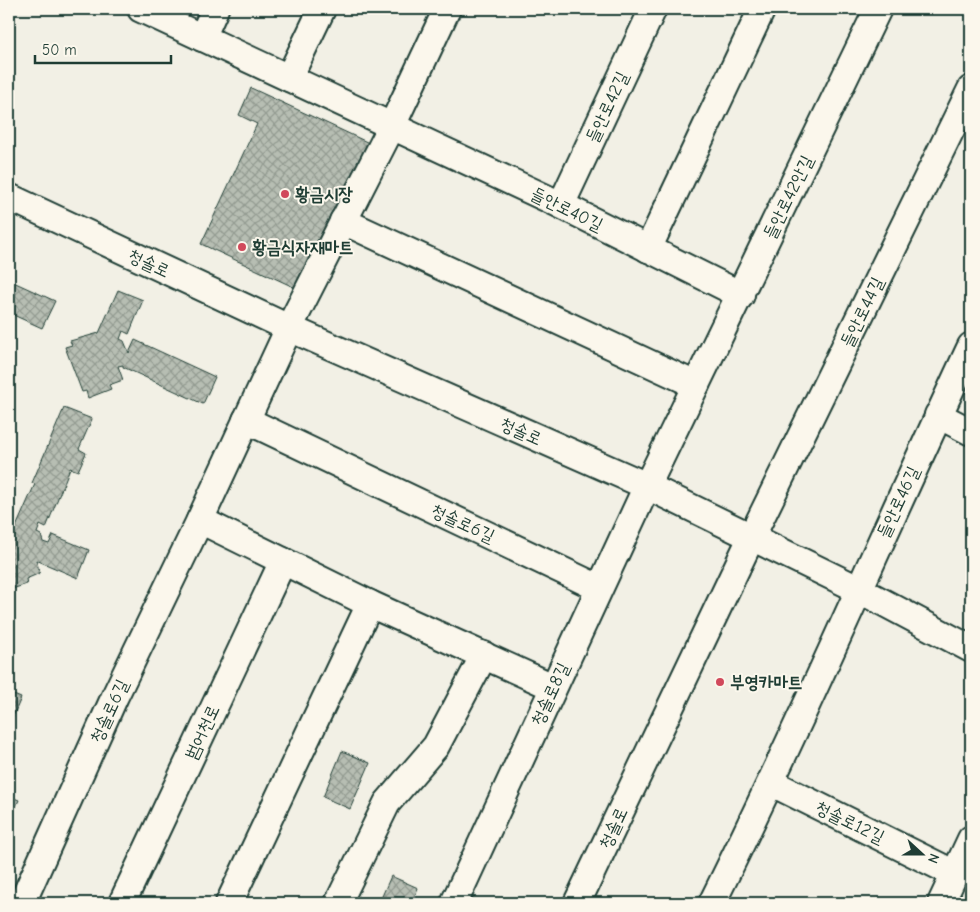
<svg xmlns="http://www.w3.org/2000/svg" width="980" height="912" font-family="'Comic Neue','Poor Story',sans-serif">
<defs>
<pattern id="building-cross-hatch" width="8" height="8" patternUnits="userSpaceOnUse" patternTransform="scale(1.25)"><rect width="8" height="8" fill="#b7beb3"/><path d="M0 0l8 8M0 8l8-8" fill="none" stroke="#949c92"/></pattern>
</defs>
<rect width="100%" height="100%" fill="#f2f0e5"/>
<filter id="ink" filterUnits="userSpaceOnUse"><feTurbulence type="fractalNoise" baseFrequency=".02" numOctaves="2"/><feDisplacementMap in="SourceGraphic" scale="10" xChannelSelector="R" yChannelSelector="G"/><feConvolveMatrix kernelMatrix="1 2 1 2 8 2 1 2 1" color-interpolation-filters="sRGB"/></filter>
<g filter="url(#ink)">
<g fill="url(#building-cross-hatch)" stroke="#1f3d34">
<polygon points="251,88 369,143 300,290 201,244 257,124 239,115"/>
<polygon points="9,280 55,301 42,328 9,313"/>
<polygon points="118,290 143,300 129,334 123,331 120,339 124,341 129,353 135,340 215,377 203,404 123,367 123,365 118,366 123,380 109,385 111,389 88,398 86,391 82,392 65,347 72,345 70,341 99,333"/>
<polygon points="64,408 92,419 79,449 86,453 78,471 70,468 46,528 40,525 37,533 41,535 43,542 49,544 53,535 89,550 78,578 36,560 40,573 26,579 27,584 9,590 9,530 16,527 35,484 32,483"/>
<polygon points="9,693 21,698 9,726"/>
<polygon points="342,751 370,763 350,809 323,797"/>
<polygon points="9,796 19,800 9,821"/>
<polygon points="391,876 418,888 412,903 379,903"/>
</g>
<g fill="none" stroke-linecap="round" stroke-linejoin="round">
<defs>
<g id="minor">
<polyline points="141,9 561,205 741,295"/>
<polyline points="202,38 215,9"/>
<polyline points="289,78 322,9"/>
<polyline points="9,197 289,328 647,486 858,589 971,649"/>
<polyline points="561,205 653,9"/>
<polyline points="343,221 696,385"/>
<polyline points="648,249 762,9"/>
<polyline points="938,415 971,432"/>
<polyline points="246,420 599,588"/>
<polyline points="200,520 370,604 553,687"/>
<polyline points="772,783 955,874"/>
<polyline points="22,903 115,696 200,520 289,328 392,126 447,9"/>
<polyline points="122,903 283,561"/>
<polyline points="229,903 370,604"/>
<polyline points="338,903 387,803 436,746 484,655"/>
<polyline points="454,903 647,486 878,9"/>
<polyline points="577,903 752,536 971,89"/>
<path d="M712 903C803 720 884 531 971 346"/>
<polyline points="941,903 971,839"/>
</g>
</defs>
<use href="#minor" stroke="#1f3d34" stroke-width="30"/>
<use href="#minor" stroke="#fbf7ec" stroke-width="26"/>
</g>
</g>
<g fill="#d1495b" stroke="#fbf7ec" stroke-width="2">
<circle cx="285" cy="194" r="5"/>
<circle cx="242" cy="247" r="5"/>
<circle cx="720" cy="682" r="5"/>
</g>
<g text-anchor="middle" stroke-width="4" stroke-linejoin="round" paint-order="stroke">
<g font-size="18" fill="#1f3d34" stroke="#fbf7ec">
<text transform="translate(607 107) rotate(-65)" y="6">들안로42길</text>
<text transform="translate(788 197) rotate(-64)" y="6">들안로42안길</text>
<text transform="translate(567 209) rotate(26)" y="6">들안로40길</text>
<text transform="translate(149 263) rotate(25)" y="6">청솔로</text>
<text transform="translate(862 312) rotate(-64)" y="6">들안로44길</text>
<text transform="translate(521 431) rotate(24)" y="6">청솔로</text>
<text transform="translate(898 502) rotate(-65)" y="6">들안로46길</text>
<text transform="translate(463 523) rotate(25)" y="6">청솔로6길</text>
<text transform="translate(550 694) rotate(-65)" y="6">청솔로8길</text>
<text transform="translate(109 711) rotate(-65)" y="6">청솔로6길</text>
<text transform="translate(202 732) rotate(-65)" y="6">범어천로</text>
<text transform="translate(850 822) rotate(26)" y="6">청솔로12길</text>
<text transform="translate(613 828) rotate(-65)" y="6">청솔로</text>
</g>
<g font-size="18" font-weight="bold" fill="#1f3d34" stroke="#fbf7ec" text-anchor="start">
<text x="295" y="200">황금시장</text>
<text x="252" y="253">황금식자재마트</text>
<text x="730" y="688">부영카마트</text>
</g>
</g>
<rect width="980" height="912" fill="none" stroke="#fbf7ec" stroke-width="30"/>
<rect x="15" y="15" width="950" height="882" fill="none" stroke="#1f3d34" stroke-width="2" filter="url(#ink)"/>
<g transform="translate(922 854) rotate(111)" stroke="#fbf7ec" stroke-width="4" paint-order="stroke">
<path d="M0-4L9 19L0 12L-9 19Z" fill="#1f3d34"/>
<text y="-8" font-size="14" font-weight="bold" text-anchor="middle" fill="#1f3d34">N</text>
</g>
<path d="M35 55v8h136v-8" fill="none" stroke="#1f3d34" stroke-width="2.5"/>
<text x="42" y="55" font-size="15" fill="#1f3d34" stroke="#fbf7ec" stroke-width="4" paint-order="stroke">50 m</text>
</svg>
